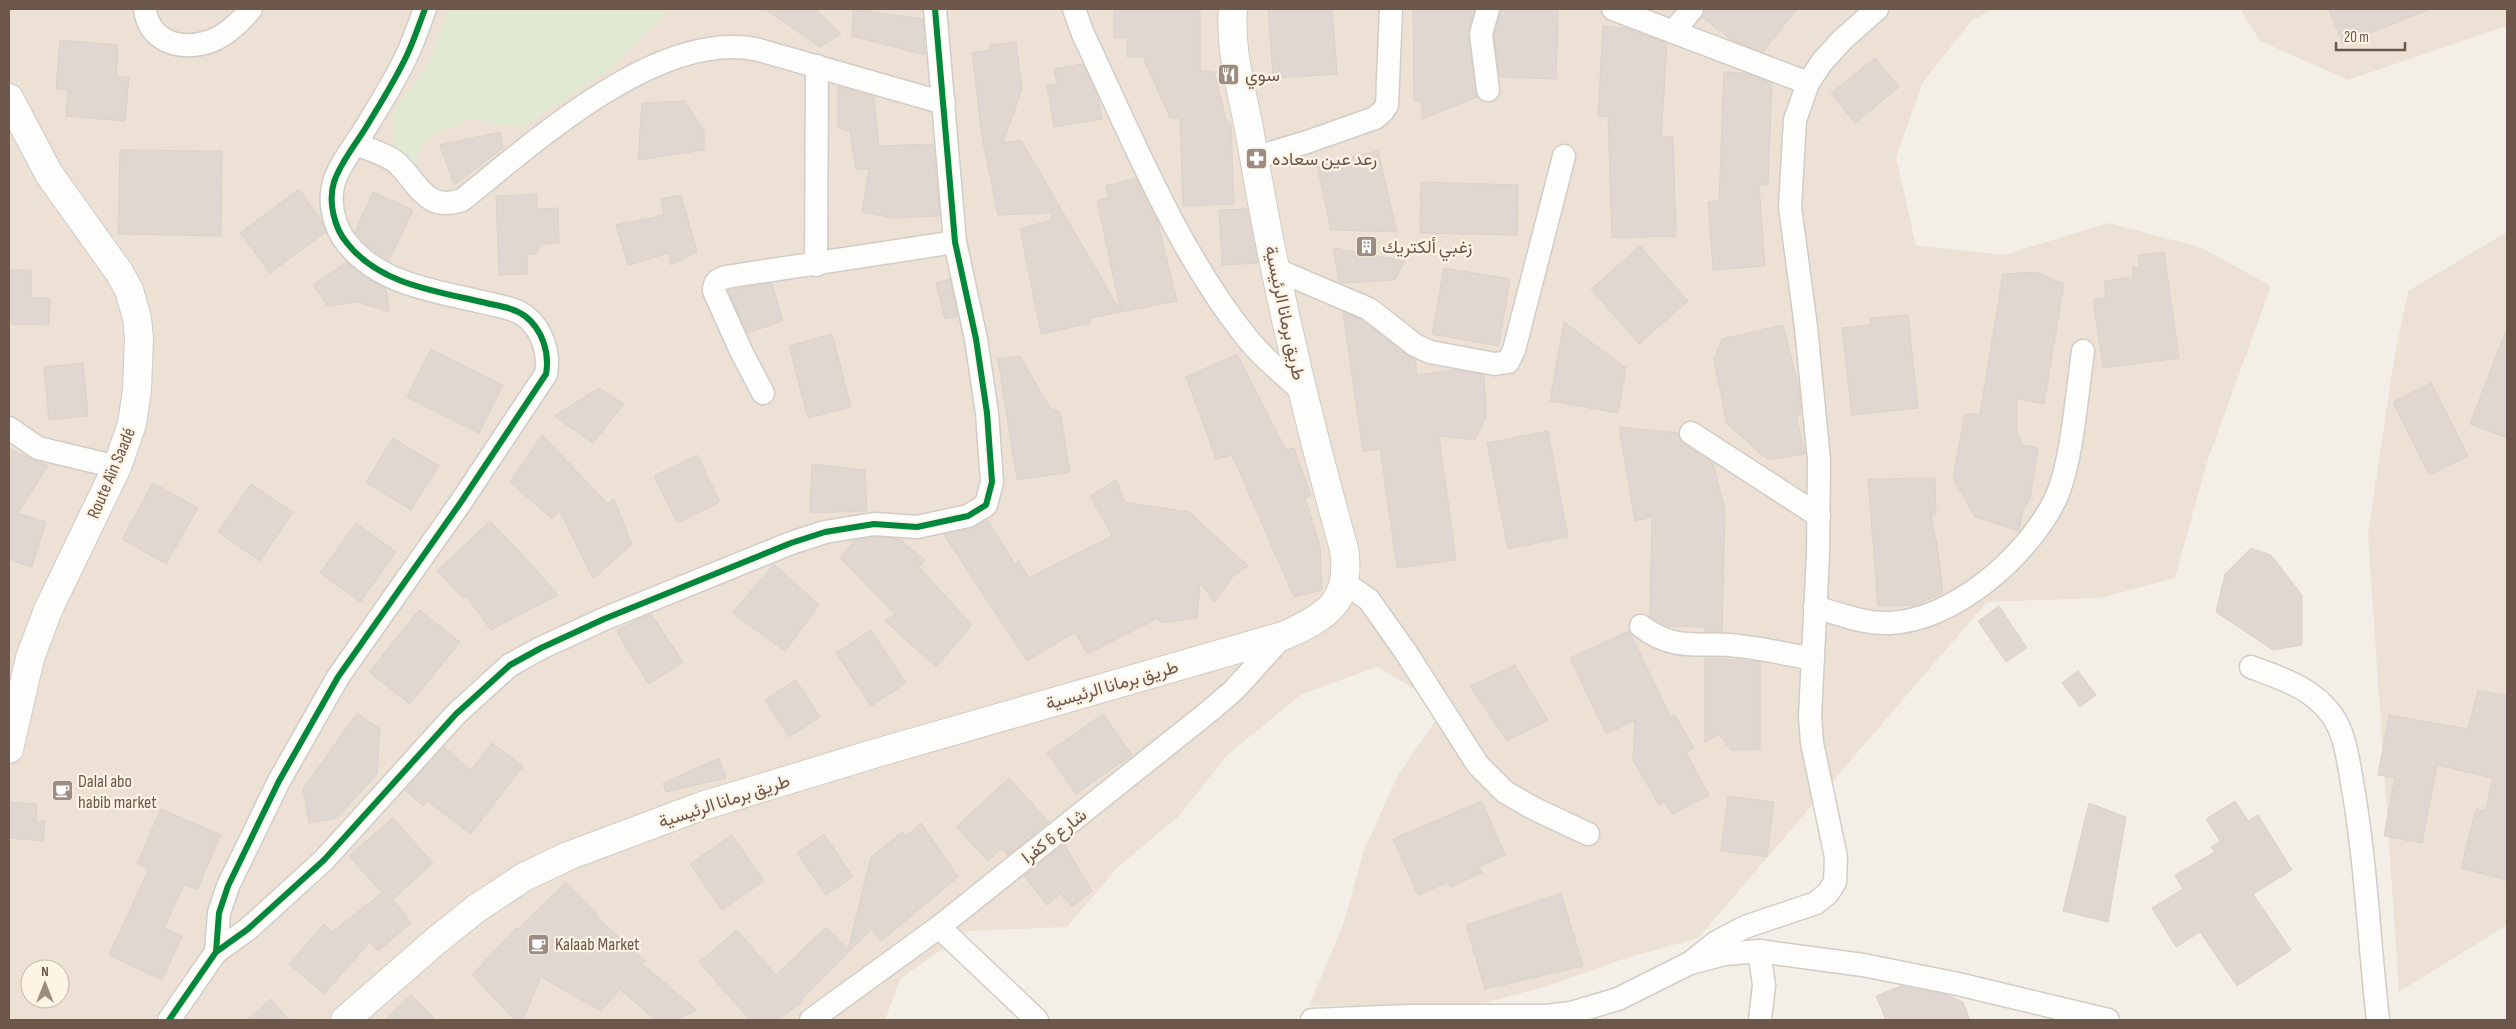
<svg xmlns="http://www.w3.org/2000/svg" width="2516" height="1029" font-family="'Sofia Sans Condensed',Vazirmatn,sans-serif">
<rect width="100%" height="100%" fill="#f3efe7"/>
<g fill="#ece1d4" fill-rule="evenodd">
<path d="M9 9H1994L1971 21 1923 82 1896 157 1916 245 2004 255 2108 223 2200 247 2271 286 2207 462 2175 578 2100 598 1987 602 1698 938 1623 959 1548 986 1473 1006H1309L1343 925 1364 850 1398 775 1445 707 1377 667 1302 694 1227 755 1179 816 1119 866 1067 927 968 931 900 979 885 1020H9ZM30 969H60V999H30Z"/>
<polygon points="2240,9 2507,9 2507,26 2348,80 2260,41"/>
<polygon points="2507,232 2507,925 2399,992 2368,534 2394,359 2408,291"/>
</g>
<polygon fill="#e0ead2" points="449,9 666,9 661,20 606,71 523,127 500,125 471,118 426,138 412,168 392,139 395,108 418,80 435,47"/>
<g fill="#dfd7d0" stroke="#dcd2ca">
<polygon points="765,9 816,9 841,34 820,47"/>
<polygon points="853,9 923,19 925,55 852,36"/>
<polygon points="1114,9 1200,9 1200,71 1214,71 1227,124 1231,124 1234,204 1183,206 1180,118 1170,118 1143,57 1127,57 1127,38 1114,38"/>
<polygon points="1268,9 1332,9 1337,74 1273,78"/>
<polygon points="1413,9 1474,9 1468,35 1477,97 1422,119 1422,101 1414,101"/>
<polygon points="1501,9 1558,9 1556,79 1500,77 1494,35"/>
<polygon points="1705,9 1797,9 1763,52 1730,39 1702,17"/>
<polygon points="2329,9 2428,9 2428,10 2343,44"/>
<polygon points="1603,26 1625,28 1667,43 1661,137 1673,137 1676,236 1612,238 1608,116 1598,116"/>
<polygon points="60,40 118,45 116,77 129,77 125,121 66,116 68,90 56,89"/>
<polygon points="1016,42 1022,89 1003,143 1021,140 1121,312 1097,201 1109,197 1106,186 1136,178 1158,223 1177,301 1090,318 1091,323 1041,334 1020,229 1052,220 1051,213 998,215 982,137 972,53 990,50 989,45"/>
<polygon points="1875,58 1899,87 1855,123 1831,93"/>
<polygon points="1083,64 1098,98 1102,119 1054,127 1047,85 1057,84 1054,69"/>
<polygon points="1724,72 1745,73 1772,83 1768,185 1759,185 1765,266 1713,270 1708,202 1719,201"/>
<polygon points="838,86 874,97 879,146 933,144 940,216 893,218 862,212 869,168 856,170 850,131 838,128"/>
<polygon points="685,101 704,131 704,150 638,160 642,103"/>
<polygon points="500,132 503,148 454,185 440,145"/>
<polygon points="120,150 222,151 221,236 118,234"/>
<polygon points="1378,151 1397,232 1331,230 1317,165"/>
<polygon points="1421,182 1518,185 1517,235 1420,233"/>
<polygon points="299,189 321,220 326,232 270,273 240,233"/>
<polygon points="373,192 413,210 389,261 369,247 355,232"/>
<polygon points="537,194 537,209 558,208 559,243 540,244 537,254 527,255 527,274 499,275 496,196"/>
<polygon points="681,195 697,252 671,265 669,253 628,265 616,225 664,215 661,199"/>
<polygon points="1247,209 1258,263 1222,265 1219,210"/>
<polygon points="1640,246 1688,301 1639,344 1591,289"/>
<polygon points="1333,248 1405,261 1395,280 1342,283 1339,282"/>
<polygon points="2164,252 2179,358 2103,368 2093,300 2106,298 2104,281 2133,277 2132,268 2140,267 2138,255"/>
<polygon points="347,262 367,278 386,289 389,312 358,302 328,306 313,285"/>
<polygon points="1444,268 1510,279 1499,346 1432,334"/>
<polygon points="11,270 31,270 31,298 50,298 49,325 11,324"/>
<polygon points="2035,272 2064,284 2044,404 2017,399 2017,433 2023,445 2038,448 2030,499 2023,510 2019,531 1975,517 1953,478 1965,414 1980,414 2003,274"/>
<polygon points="950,279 957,316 945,319 936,283"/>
<polygon points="772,283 783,321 747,333 728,290"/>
<polygon points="1343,312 1362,320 1415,360 1417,375 1453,370 1484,375 1486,416 1475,440 1439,436 1456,560 1397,568 1380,449 1363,451"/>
<polygon points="1908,315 1918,408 1852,415 1842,328 1870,325 1870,318"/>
<polygon points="1564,322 1626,368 1618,413 1550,401"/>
<polygon points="1783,325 1799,388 1801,415 1796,416 1805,454 1768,460 1727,424 1714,359 1722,339"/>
<polygon points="2506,331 2507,331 2507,438 2470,424"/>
<polygon points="832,334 851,407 808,418 789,346"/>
<polygon points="431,349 503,385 479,433 407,397"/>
<polygon points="1237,354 1286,450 1294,448 1311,496 1305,498 1320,545 1322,590 1294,597 1232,455 1216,459 1186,377"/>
<polygon points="1020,356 1050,408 1060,412 1070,472 1017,480 998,359"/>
<polygon points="83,363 88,416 49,420 44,367"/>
<polygon points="2431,383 2468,456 2429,475 2393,402"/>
<polygon points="599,388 624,404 593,443 554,416"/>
<polygon points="1619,427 1678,433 1683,444 1713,463 1725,510 1722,632 1705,631 1705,627 1666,626 1650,616 1652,517 1635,521"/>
<polygon points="1548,431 1568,537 1508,549 1487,443"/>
<polygon points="542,435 608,504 614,499 632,544 593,579 560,511 552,519 510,482"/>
<polygon points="393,438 439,466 411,510 366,482"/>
<polygon points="9,449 48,466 18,513 46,522 32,567 9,560"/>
<polygon points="697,455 720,502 677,523 654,476"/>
<polygon points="812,464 865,470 867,511 810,513"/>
<polygon points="1935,478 1936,514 1931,516 1937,545 1943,593 1916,605 1878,606 1868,479"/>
<polygon points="1116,480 1125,502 1189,512 1248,566 1234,575 1215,602 1200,583 1197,618 1161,623 1158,618 1087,654 1075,632 1027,661 944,535 971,529 987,519 1015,564 1019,561 1029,578 1112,536 1090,496"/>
<polygon points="153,483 198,508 166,564 122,539"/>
<polygon points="251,484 293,512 260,561 218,532"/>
<polygon points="490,521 535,568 558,595 491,630 466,596 463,598 437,571"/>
<polygon points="356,523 396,552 360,602 320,573"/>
<polygon points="875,537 899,539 925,560 919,567 972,625 936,667 885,621 895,614 840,558 855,540"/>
<polygon points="2251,548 2271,555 2302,595 2302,645 2273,650 2216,612 2225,574"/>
<polygon points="774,564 819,605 785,651 732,613"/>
<polygon points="1999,606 2027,648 2006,662 1978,621"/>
<polygon points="419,610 460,642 410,704 369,672"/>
<polygon points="651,614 683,662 649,684 627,650 617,630"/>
<polygon points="871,630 906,683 871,706 836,653"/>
<polygon points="1629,631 1671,717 1675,715 1694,748 1686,753 1709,795 1672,814 1665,802 1659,805 1633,760 1635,720 1606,734 1570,658"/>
<polygon points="1705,658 1760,662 1760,749 1731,750 1719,734 1705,742"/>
<polygon points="1515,665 1548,720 1507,741 1470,686"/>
<polygon points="2078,671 2096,695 2080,707 2062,683"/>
<polygon points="796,680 820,717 789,737 765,700"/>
<polygon points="2478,690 2507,696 2507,880 2461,868 2476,809 2485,811 2493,778 2437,765 2422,843 2384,836 2395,778 2378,775 2389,715 2468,729"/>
<polygon points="357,713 380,729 377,774 337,818 309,823 303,789"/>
<polygon points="1103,714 1132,755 1076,794 1047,753"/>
<polygon points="492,743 523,766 471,834 427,801 423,806 405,790 444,747 471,770"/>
<polygon points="719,758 726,778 666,792 663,783"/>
<polygon points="1009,778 1049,822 1008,856 1002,848 988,861 956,827"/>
<polygon points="1728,796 1774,802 1767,857 1721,851"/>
<polygon points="1482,801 1505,855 1479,867 1482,873 1450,887 1448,882 1418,895 1393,839"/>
<polygon points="2235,801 2248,821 2258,815 2292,870 2253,894 2291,950 2237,986 2200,932 2176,947 2152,908 2183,889 2175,875 2215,852 2211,847 2220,841 2206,819"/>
<polygon points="9,802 37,804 36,823 45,820 43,841 9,838"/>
<polygon points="2089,803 2126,817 2108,922 2063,911"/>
<polygon points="161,809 221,835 197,890 184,885 164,928 182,936 162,980 109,955 149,869 137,864"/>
<polygon points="393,818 433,863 393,899 411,923 378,951 370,942 324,994 289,964 324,924 332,932 382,893 349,856"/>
<polygon points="921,823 958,877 881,941 872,929 801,1000 802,1002 778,1020 750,1020 699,962 737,930 776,975 826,927 848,950 871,857 902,832 906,836"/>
<polygon points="824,834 853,877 826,895 797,853"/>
<polygon points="732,835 764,881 722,910 690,864"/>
<polygon points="1064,844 1092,891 1072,907 1061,893 1047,905 1024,876"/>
<polygon points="566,882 598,914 596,916 645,961 642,964 697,1010 677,1020 655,1020 620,989 601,1011 541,977 523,1020 515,1020 472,975 516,928 518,929"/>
<polygon points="1561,893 1583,966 1485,989 1466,925"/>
<polygon points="1901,986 1948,995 1963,1002 1970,1020 1886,1020 1876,996"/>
<polygon points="411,995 436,1020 385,1020"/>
<polygon points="271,999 289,1020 247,1020"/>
</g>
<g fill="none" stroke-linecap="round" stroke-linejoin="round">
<defs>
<g id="street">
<path d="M145 9C149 41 179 51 208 42 225 37 240 22 251 9"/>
<path d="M1074 9 1083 34C1131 135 1177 251 1247 338 1263 358 1283 374 1302 391"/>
<polyline points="1488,9 1481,34 1488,90"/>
<polyline points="1613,9 1808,83"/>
<polyline points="1674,31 1692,9"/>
<path d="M357 144C369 150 389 155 398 164 420 186 427 212 462 200 535 142 660 27 759 50L944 103"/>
<polyline points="1254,158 1307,142 1375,118 1383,111 1387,105 1391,9"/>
<polyline points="816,265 817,66"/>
<polyline points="1275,269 1369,309 1415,345 1430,352 1495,364 1508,362 1514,350 1564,156"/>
<path d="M763 393 742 353 714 291C714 281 718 280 726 277L955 242"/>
<polyline points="9,428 38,448 117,467"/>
<polyline points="1691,433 1819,516"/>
<polyline points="1345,583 1369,600 1405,651 1478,765 1505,792 1533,808 1588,834"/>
<path d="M1815 607C1839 614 1864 624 1889 623 1953 621 2027 557 2055 500 2072 465 2077 392 2083 351"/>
<path d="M1641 626C1672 650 1694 643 1729 645 1757 647 1786 654 1813 659"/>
<path d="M2251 667C2280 678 2311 687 2331 714 2345 732 2348 760 2352 782 2366 861 2369 941 2378 1020"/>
<polyline points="939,927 1037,1020"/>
<polyline points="1759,951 1764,985 1760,1020"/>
<path d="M216 952 219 913 228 886 279 781 338 677 461 502 546 374C550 353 542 329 525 316 513 307 497 306 482 302 435 291 379 284 347 243 334 228 328 201 334 182 341 161 357 143 368 124 380 104 392 85 402 65 412 47 418 27 425 9"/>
<polyline points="1690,963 1715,943 1745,927 1816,903 1828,893 1835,882 1836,857 1812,743 1810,716 1818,555 1819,460 1806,327 1790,207 1795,120 1808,83 1822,62 1842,40 1877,9"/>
<polyline points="169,1020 216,952 248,929 324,860 456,714 510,665 541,648 604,619 791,543 825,532 874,524 917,527 968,516 986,505 992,482 987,413 976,339 955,242 935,9"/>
<polyline points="811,1020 939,927 1212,709 1234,690 1283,636"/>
<polyline points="1312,1020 1408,1016 1546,1016 1571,1013 1618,999 1690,963 1725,954 1759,951 1863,965 1958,984 2108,1020"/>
</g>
<g id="secondary">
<polyline points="9,98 49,174 119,272 129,290 137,318 139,338 137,390 132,424 117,467 48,610 30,658 9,749"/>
<path d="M345 1020 437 940 477 908 524 877 568 856 699 807 873 754 1283 636C1327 617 1352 601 1344 549 1306 414 1274 278 1251 140 1244 97 1229 52 1233 9"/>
</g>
</defs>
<use href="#street" stroke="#d2ccc6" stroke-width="25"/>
<use href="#secondary" stroke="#d2cbc4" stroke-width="30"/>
<use href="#street" stroke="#fdfdfb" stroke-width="22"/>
<use href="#secondary" stroke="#fdfdfb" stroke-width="28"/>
<defs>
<g id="cycleway">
<path d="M216 952 219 913 228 886 279 781 338 677 461 502 546 374C550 353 542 329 525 316 513 307 497 306 482 302 435 291 379 284 347 243 334 228 328 201 334 182 341 161 357 143 368 124 380 104 392 85 402 65 412 47 418 27 425 9"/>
<polyline points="169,1020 216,952 248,929 324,860 456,714 510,665 541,648 604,619 791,543 825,532 874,524 917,527 968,516 986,505 992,482 987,413 976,339 955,242 935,9"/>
</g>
</defs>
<use href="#cycleway" stroke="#fdf4e6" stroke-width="9"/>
<use href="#cycleway" stroke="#00873e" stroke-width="6"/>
</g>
<defs>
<symbol id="restaurant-square" viewBox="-11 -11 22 22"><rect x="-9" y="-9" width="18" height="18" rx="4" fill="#9c8c82" stroke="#fdf4e6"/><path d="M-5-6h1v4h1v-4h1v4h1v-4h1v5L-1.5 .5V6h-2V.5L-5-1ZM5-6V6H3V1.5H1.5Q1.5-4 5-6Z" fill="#fff"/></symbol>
<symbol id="pharmacy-square" viewBox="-11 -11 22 22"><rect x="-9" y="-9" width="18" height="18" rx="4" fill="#9c8c82" stroke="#fdf4e6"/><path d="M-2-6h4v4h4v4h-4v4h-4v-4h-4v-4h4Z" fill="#fff"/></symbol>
<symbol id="building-square" viewBox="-11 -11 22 22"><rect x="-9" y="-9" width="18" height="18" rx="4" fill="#9c8c82" stroke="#fdf4e6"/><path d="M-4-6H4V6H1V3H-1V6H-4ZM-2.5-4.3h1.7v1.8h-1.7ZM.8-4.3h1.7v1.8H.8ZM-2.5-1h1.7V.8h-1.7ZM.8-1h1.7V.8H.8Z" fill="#fff"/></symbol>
<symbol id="cafe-square" viewBox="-11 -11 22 22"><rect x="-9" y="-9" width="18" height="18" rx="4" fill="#9c8c82" stroke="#fdf4e6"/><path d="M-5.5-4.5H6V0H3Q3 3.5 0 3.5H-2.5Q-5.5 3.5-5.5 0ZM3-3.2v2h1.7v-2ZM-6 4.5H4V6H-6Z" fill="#fff"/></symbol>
</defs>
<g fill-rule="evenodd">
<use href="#restaurant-square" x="1216" y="62" width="25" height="25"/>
<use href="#pharmacy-square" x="1244" y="146" width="25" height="25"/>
<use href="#building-square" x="1354" y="234" width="25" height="25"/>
<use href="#cafe-square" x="50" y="778" width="25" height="25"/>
<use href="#cafe-square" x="526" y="932" width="25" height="25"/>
</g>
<g text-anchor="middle" stroke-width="4.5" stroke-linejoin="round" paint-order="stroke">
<g font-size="18" fill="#6d574b" stroke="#fdf4e6" text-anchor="start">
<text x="1245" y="81">سوي</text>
<text x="1272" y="165">رعد عين سعاده</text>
<text x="1382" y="253">زغبي ألكتريك</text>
<text x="78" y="787">Dalal abo<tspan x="78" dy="21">habib market</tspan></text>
<text x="555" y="950">Kalaab Market</text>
</g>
<g font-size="18" fill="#6d574b" stroke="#fdf4e6">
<text transform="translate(1285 313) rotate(78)" y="6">طريق برمانا الرئيسية</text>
<text transform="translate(111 473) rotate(-67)" y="6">Route Aïn Saadé</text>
<text transform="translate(1112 685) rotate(-16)" y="6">طريق برمانا الرئيسية</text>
<text transform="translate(724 801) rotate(-18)" y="6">طريق برمانا الرئيسية</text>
<text transform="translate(1054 836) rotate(-38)" y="6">شارع 6 كفرا</text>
</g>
</g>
<rect width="2516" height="1029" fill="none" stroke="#6d574b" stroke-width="20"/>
<g transform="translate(45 984)"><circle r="24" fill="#fdf4e6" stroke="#c3b5a8"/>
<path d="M0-4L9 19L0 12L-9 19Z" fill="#9c8c82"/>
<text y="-8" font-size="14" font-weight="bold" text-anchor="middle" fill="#6d574b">N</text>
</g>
<path d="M2336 42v8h69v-8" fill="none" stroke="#6d574b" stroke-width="2.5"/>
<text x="2344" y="42" font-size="15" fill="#6d574b" stroke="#fdf4e6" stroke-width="4" paint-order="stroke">20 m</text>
</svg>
